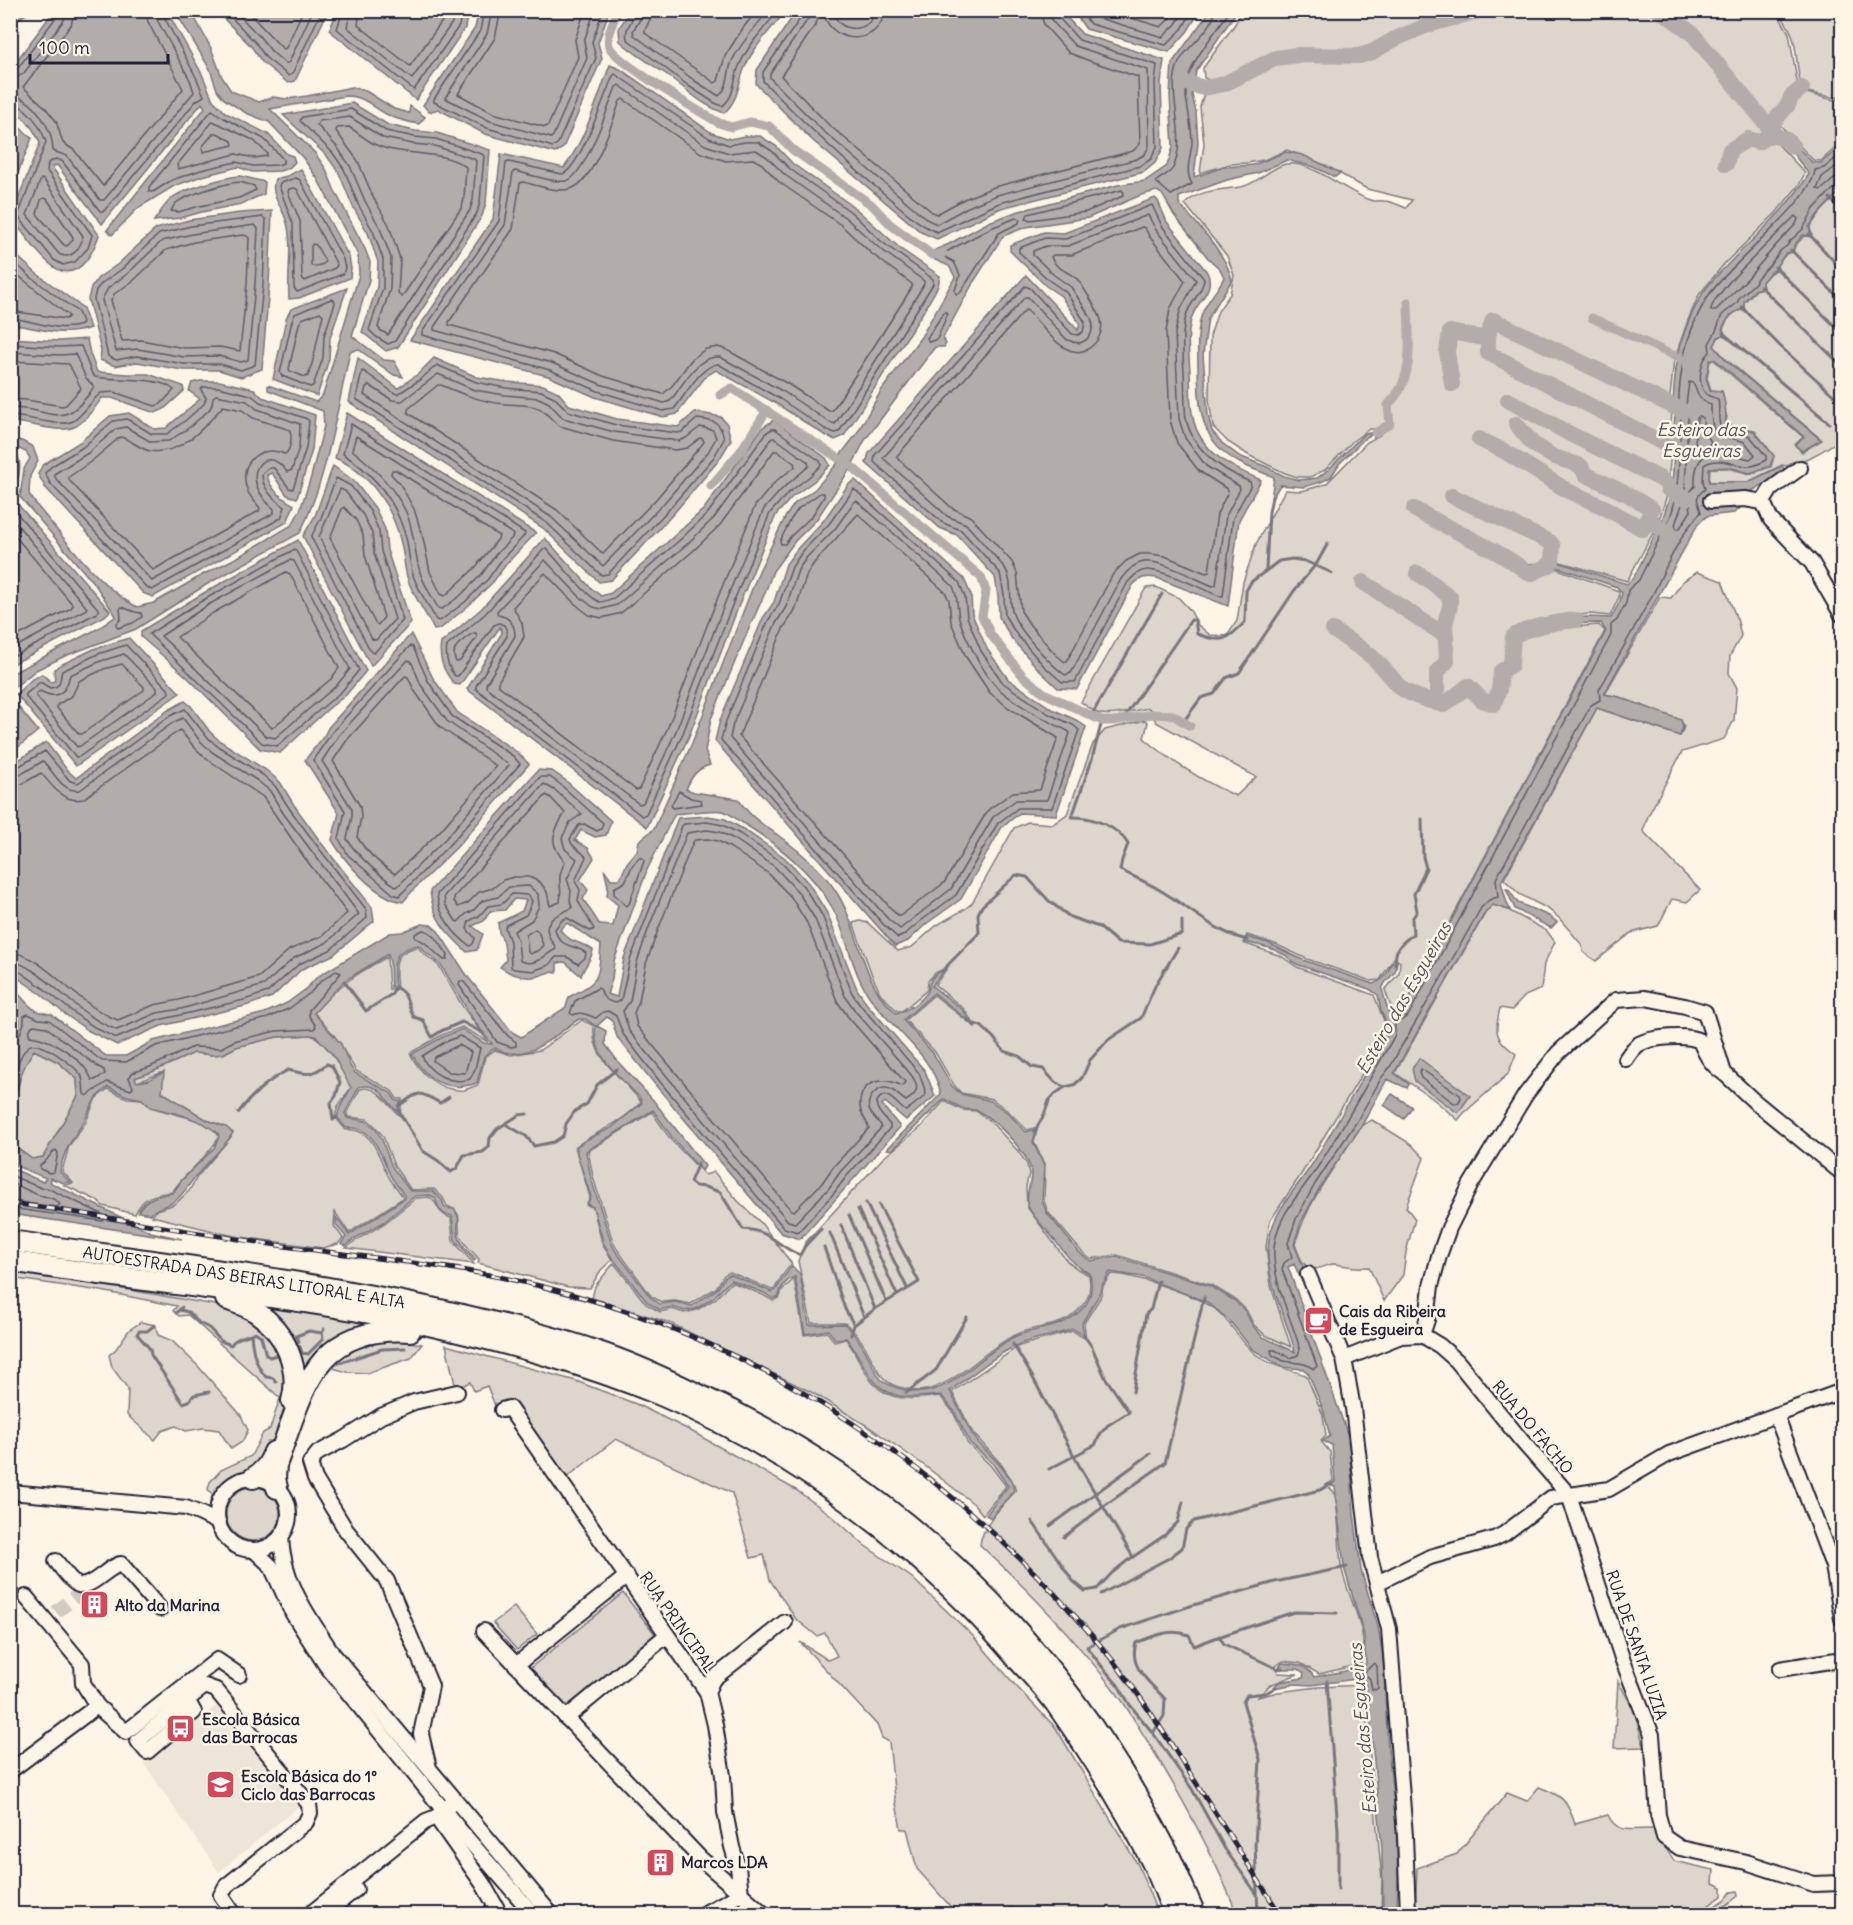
<svg xmlns="http://www.w3.org/2000/svg" width="1853" height="1925" font-family="Delius,sans-serif">
<rect width="100%" height="100%" fill="#fcf5e5"/>
<filter id="ink" filterUnits="userSpaceOnUse"><feTurbulence type="fractalNoise" baseFrequency=".0167" numOctaves="2"/><feDisplacementMap in="SourceGraphic" scale="12" xChannelSelector="R" yChannelSelector="G"/><feConvolveMatrix kernelMatrix="1 2 1 2 8 2 1 2 1" color-interpolation-filters="sRGB"/></filter>
<g filter="url(#ink)">
<polygon fill="#ece5d8" points="216,1706 299,1806 219,1872 144,1764"/>
<g fill="#dcd6cc" stroke="#7f7c84" stroke-width="1.5">
<path d="M1319 11H1470C1446 18 1421 20 1399 31 1390 36 1383 46 1373 49 1346 59 1318 48 1291 51 1264 54 1239 72 1215 83L1204 78 1203 68 1235 24 1242 11Z"/>
<path d="M1491 11H1649L1696 43 1763 129 1762 135 1739 137 1743 147 1747 144 1757 148 1775 141 1805 173 1799 185 1776 213 1724 264 1699 295 1688 320 1674 360 1670 397 1663 396 1661 404 1672 412 1670 437 1662 438 1660 444 1671 451 1667 495 1660 517 1645 518 1653 533 1627 581 1557 561 1554 539 1548 536 1549 557 1543 563 1526 564 1525 573 1532 577 1555 568 1619 591V597L1610 616 1590 614 1555 617 1552 626 1556 628 1599 625 1605 631 1403 1010 1395 1014 1391 1007 1385 990 1399 973 1400 962 1394 958 1380 980 1371 981 1307 959 1275 944 1247 935 1243 943 1281 956 1297 967 1374 995 1388 1031 1302 1173 1270 1221 1266 1247 1271 1286 1291 1347 1265 1335 1254 1325 1246 1310 1236 1300 1211 1285 1117 1255 1090 1259 1081 1251 1048 1212 1044 1201 1045 1166 1034 1142 1038 1127 1027 1130 1009 1112 992 1099 961 1093 954 1085 935 1052 905 1020 934 995 976 1028 964 1009 935 985 948 967 935 973 928 981 927 990 902 1011H897L880 993 872 975 853 923 860 921 868 923 898 951 912 947 937 925 965 909 972 903 1014 828 1028 822 1053 824 1067 814 1093 744 1105 730 1145 720 1148 723 1144 738C1172 762 1202 781 1236 796L1256 777 1156 722 1149 708C1134 710 1110 718 1097 713 1092 710 1086 706 1081 702L1146 588 1156 587 1179 598 1190 610 1198 625 1210 635 1227 636 1237 621 1243 582 1256 544 1285 490 1302 491 1326 484 1367 442 1380 435 1378 429H1369L1353 441 1325 470 1310 477H1297L1285 473 1250 456 1228 442 1213 427 1209 400 1210 336 1218 311 1230 294 1234 275 1227 256 1185 204C1200 189 1221 190 1241 187 1258 184 1270 167 1286 164 1312 160 1347 193 1370 200 1375 202 1379 200 1384 201 1391 201 1399 205 1406 208L1412 200 1367 189 1325 165 1287 150 1264 160 1247 163 1230 164 1200 173 1204 144 1200 107 1204 93 1224 89 1286 59 1323 61 1365 59 1424 29 1476 16Z"/>
<path d="M1667 11H1776L1789 33 1798 87C1787 97 1780 110 1769 120L1718 55 1689 24Z"/>
<path d="M1778 11H1842V95L1835 98 1803 91C1795 73 1799 50 1791 32 1788 25 1782 17 1778 11Z"/>
<polygon points="1802,92 1834,100 1842,98 1842,142 1821,161 1813,160 1781,126 1775,123 1791,106 1797,95"/>
<path d="M1842 190V437C1833 445 1821 452 1809 458 1800 462 1795 458 1787 466L1782 465 1748 482H1709L1710 468H1728L1750 474 1771 467 1774 456 1754 430 1725 424 1727 417C1723 409 1725 400 1722 391L1711 390 1707 378 1710 360H1714L1722 367 1803 437 1795 445 1802 452 1822 440 1727 360 1714 346 1718 338 1725 334 1723 329C1727 319 1732 311 1744 310V302L1756 290 1763 288 1762 282 1770 273 1778 269 1777 265 1786 254 1793 252 1795 246 1804 236 1812 237 1810 227 1820 213Z"/>
<polygon points="1697,572 1722,581 1738,622 1741,636 1730,656 1729,673 1737,688 1734,720 1724,739 1682,752 1648,816 1643,831 1700,890 1687,902 1672,899 1658,926 1631,933 1596,961 1583,952 1582,945 1559,918 1548,909 1519,894 1504,879 1597,708 1680,736 1684,727 1681,720 1619,697 1605,694 1660,597 1671,598 1683,581"/>
<path d="M1493 905 1508 910 1547 931 1555 942 1544 964 1541 989 1525 996 1512 1010 1500 1008C1494 1033 1495 1039 1516 1054L1508 1074 1464 1113 1458 1120 1432 1098 1395 1073 1486 912Z"/>
<path d="M418 947 422 952 439 966 463 1007 488 1042 462 1027 442 1035 410 1053C419 1073 440 1092 464 1090 468 1089 474 1086 478 1085L485 1057 495 1050 511 1055 540 1050 582 1020 594 1026C590 1059 624 1078 641 1102 623 1123 596 1131 575 1147L590 1197 586 1205 593 1207 602 1243 612 1260 601 1270 590 1288 568 1287 478 1263 479 1259C472 1251 464 1245 460 1235 456 1221 465 1213 447 1206L443 1198 434 1189 411 1190 394 1166 383 1136 375 1126 367 1119 348 1117 347 1113 360 1089C380 1084 387 1106 400 1116L402 1099H397L392 1091 356 1071 334 1035 314 1013C334 988 359 972 387 957L389 989H397C395 967 391 952 418 947Z"/>
<path d="M310 1035C326 1039 345 1073 351 1088L338 1106 335 1117 346 1130C377 1127 378 1162 392 1182 396 1188 400 1191 403 1198L349 1233 335 1212 334 1226 343 1238 338 1244 323 1248 234 1236 152 1216 157 1210 175 1204 189 1191 197 1177 231 1137 226 1127 207 1120 162 1092 163 1072 137 1082 134 1078 152 1072 194 1053 213 1055 223 1054 236 1047 277 1037Z"/>
<polygon points="34,1050 58,1062 77,1079 78,1096 43,1157 32,1159 11,1144 10,1107 19,1084 23,1065"/>
<path d="M108 1089 127 1098 142 1099C145 1101 147 1104 149 1105 165 1116 210 1115 219 1137 207 1158 186 1172 172 1192 154 1194 142 1197 135 1214L103 1206 96 1200 64 1185 73 1183 62 1171 69 1146 86 1122 96 1098Z"/>
<path d="M944 1101 962 1110 976 1111 992 1123 1018 1151 1027 1164 1029 1174 1026 1186 1027 1207 1067 1261 1079 1270 1089 1275C1092 1294 1088 1302 1073 1315 1058 1328 1034 1326 1017 1334 985 1348 954 1389 919 1391 912 1391 903 1388 896 1386 881 1381 877 1368 870 1356 864 1343 856 1332 845 1323H811L798 1261 805 1243 883 1158 921 1127Z"/>
<path d="M652 1112 671 1140 705 1175 714 1172 738 1201 761 1223 792 1264C787 1268 777 1283 775 1289L772 1290 730 1272 724 1275 716 1288 691 1304 675 1301 661 1302 651 1296 617 1249 613 1242 593 1177 588 1151Z"/>
<path d="M1372 1120 1411 1144 1424 1158 1406 1207 1415 1219 1406 1252 1403 1275 1384 1301 1369 1267C1354 1268 1348 1266 1334 1264 1328 1264 1322 1268 1315 1269 1303 1270 1298 1253 1295 1244 1308 1200 1337 1163 1362 1125Z"/>
<path d="M429 1197C440 1203 435 1213 451 1218L453 1241 474 1264 346 1248 355 1241 385 1223 416 1198Z"/>
<path d="M614 1263 646 1304 660 1312 672 1309 684 1313 697 1310 715 1299 732 1282 763 1295 773 1301 780 1297 782 1290 794 1279 804 1335 827 1332 834 1341 846 1339C855 1351 860 1364 868 1376 885 1403 912 1400 940 1396L953 1412 968 1444 990 1465 1006 1486 983 1515 974 1504 925 1466 869 1427 813 1393 670 1323 592 1298 595 1286Z"/>
<path d="M10 1269 232 1308 254 1318 283 1354 288 1396 285 1412 267 1456 254 1471C237 1473 226 1480 216 1494L213 1496 208 1489 210 1482 221 1470 251 1456 263 1433 270 1429 280 1398 188 1315 179 1316 173 1311 177 1306 101 1291 11 1278Z"/>
<path d="M1111 1274C1134 1274 1197 1296 1215 1309 1230 1321 1238 1338 1252 1351 1267 1365 1287 1369 1306 1375L1323 1415 1326 1436 1321 1441 1330 1452 1333 1481 1326 1485C1328 1487 1331 1489 1333 1491 1339 1498 1339 1552 1341 1565 1346 1597 1371 1630 1361 1664L1319 1674 1300 1663 1283 1661 1276 1666 1278 1673 1298 1674 1270 1685 1258 1697 1278 1692 1318 1687 1363 1685 1382 1879 1381 1914H1237C1214 1855 1183 1799 1150 1745 1139 1729 1130 1711 1118 1695 1077 1641 1030 1591 980 1545 981 1527 1003 1504 1016 1491L1012 1480 1001 1464 973 1433 952 1392 1019 1346 1073 1331 1086 1339 1084 1323 1100 1298 1103 1286Z"/>
<polygon points="257,1304 378,1324 303,1382"/>
<polygon points="141,1322 155,1325 158,1335 172,1341 197,1365 240,1414 248,1430 242,1442 231,1449 219,1430 203,1428 186,1431 176,1426 162,1431 155,1440 127,1415 128,1389 112,1367 109,1355 116,1349 129,1330"/>
<path d="M394 1340 422 1344 411 1358 367 1373 347 1372 333 1368C340 1349 377 1343 394 1340Z"/>
<polygon points="446,1345 576,1381 636,1404 689,1430 796,1490 831,1515 864,1545 911,1577 973,1636 1015,1685 1056,1728 1138,1865 1158,1914 1031,1914 1010,1907 1003,1914 957,1914 917,1869 907,1829 901,1829 895,1798 889,1742 882,1738 877,1725 800,1642 828,1660 837,1656 825,1633 817,1636 796,1619 770,1580 764,1555 751,1558 732,1493 616,1439 565,1479 508,1403 496,1408 487,1386 474,1391 470,1382 456,1389"/>
<circle cx="253" cy="1514" r="27"/>
<polygon points="623,1593 655,1634 565,1708 529,1669"/>
<polygon points="514,1607 537,1634 517,1650 493,1623"/>
<polygon points="1618,1681 1634,1710 1644,1747 1614,1748"/>
<path d="M1539 1787C1563 1796 1567 1800 1575 1824L1608 1815C1617 1836 1636 1828 1654 1829L1674 1861 1714 1870 1713 1883 1722 1887V1896L1699 1912 1690 1914H1415L1417 1868 1457 1854 1507 1793 1527 1801Z"/>
<polygon points="1737,1891 1738,1896 1718,1912 1718,1914 1701,1914 1725,1900 1731,1892"/>
</g>
<g fill="#b2adab" stroke="#78757e" stroke-width="1.5" fill-rule="evenodd">
<polygon points="16,11 31,11 18,19 11,30 11,17"/>
<path d="M54 11H167L202 74 213 100 226 113 268 134 287 154 293 156 295 162 289 168 280 171 252 172 238 167 202 176 174 186 138 208 112 235 107 230 205 108 202 103 102 224 57 165 52 167 99 235C94 250 82 276 62 271 46 267 21 230 11 217L40 143C33 126 24 118 11 107V68Z"/>
<path d="M175 11H191L211 48 222 77 231 91 259 102 273 97 287 99 307 96 352 87 366 91 394 109 409 113 410 106 425 117 419 124C408 122 395 119 386 114 370 105 364 96 346 96L270 109 314 152 326 169 334 189 365 249 370 262 369 280 352 336 384 360 394 361 403 377 394 375 358 349 350 352C336 413 328 476 300 533L209 583 136 629 65 656 36 670 11 690V674L99 628 116 616 96 586 20 497 24 469 30 458 26 452 11 445V439L22 441 33 447 38 461 30 476 29 494 38 507C65 539 101 589 137 607L154 603 204 574 238 557 292 525 300 510 311 477 324 426 323 411 268 390V385L316 402 323 395 359 275 358 255 317 178 303 158 269 122 246 113 224 99 217 90 210 69Z"/>
<polygon points="216,11 328,11 295,81 288,83 262,62 251,46"/>
<polygon points="338,11 338,10 468,11 465,28 416,100 329,30"/>
<polygon points="479,11 609,11 598,43 602,58 563,148 555,153 485,134 438,109 429,112 423,105 475,28"/>
<path d="M630 11V10L786 11C772 28 754 46 745 67 737 85 740 98 724 113 701 105 685 88 666 74 650 63 634 54 620 41L619 28Z"/>
<polygon points="874,11 1061,11 1082,34 1164,60 1161,83 1163,148 1155,163 1144,172 1001,208 937,239 921,232 812,140 756,84 757,70 791,19 799,11 843,11 851,15"/>
<polygon points="1073,11 1200,11 1187,32 1169,52 1086,29"/>
<path d="M1210 11H1237L1196 71 1192 95 1196 112 1198 143 1194 177 1224 167 1253 165 1286 152 1303 155 1340 173 1335 177 1314 167 1287 160 1258 173 1227 180 1179 197V204C1197 224 1226 253 1232 280L1208 318 1203 355 1208 415 1212 431 1222 443 1239 456 1267 467 1284 476 1299 480 1317 478 1328 470 1364 434 1376 432 1365 438 1339 464 1331 477 1321 482 1304 487 1280 485 1271 500 1274 477C1262 472 1251 469 1240 463 1199 441 1199 409 1198 367 1198 351 1196 333 1201 317 1205 302 1218 291 1224 277L1220 269 1208 258 1174 215 1162 194 1157 191 1141 195 1088 218 1026 227 1003 236 973 283 943 338 946 344 944 347H935L865 440 850 469 816 520 795 541 773 571 765 593 747 633 711 719 705 751 710 765C696 769 692 776 686 789L694 792 738 799C752 819 760 822 779 836 798 850 822 869 835 890 856 921 859 961 878 992 883 1000 890 1007 896 1013 906 1012 923 1000 928 991 929 989 929 984 930 982 933 975 939 972 945 969L932 986 963 1010 971 1023 934 993 903 1020 933 1053 952 1086 961 1094 991 1101 1008 1113 1026 1132 1036 1129 1033 1142 1044 1166 1042 1201 1047 1213 1079 1252 1090 1261 1117 1257 1210 1286 1235 1301 1245 1311 1253 1326 1263 1337 1295 1352C1287 1318 1267 1286 1268 1250 1269 1212 1298 1189 1316 1158 1341 1116 1365 1073 1390 1031L1381 1011 1378 995 1369 989 1296 964 1285 955 1270 948 1244 942 1247 937 1268 943 1303 960 1373 984C1384 980 1388 973 1392 962H1397L1395 972 1385 983 1382 989 1388 1011 1393 1018 1402 1013 1606 631 1601 623 1554 624 1557 619 1588 617 1611 618 1620 601 1622 593 1617 587 1554 566H1550L1543 572 1530 574 1527 567 1541 568 1550 561 1551 550 1549 538 1555 545 1554 561 1627 584 1634 577 1655 534 1647 520 1661 523 1672 490 1674 449 1661 442H1673L1675 413 1662 402H1673C1675 361 1681 329 1703 293 1711 281 1723 269 1733 259 1760 232 1789 206 1809 174L1787 146 1776 136 1778 127 1812 162 1821 163 1842 145V189L1819 213 1809 227 1811 236 1803 235 1794 245 1793 252 1786 253 1777 265V269L1770 272 1762 282V288L1756 289 1744 301V309C1732 311 1727 319 1722 329L1725 334 1718 337 1714 346 1727 361 1821 440 1802 451 1795 445 1804 437 1723 366 1714 359 1710 360 1706 378 1710 390 1722 392C1725 400 1727 416 1725 424L1754 431 1774 456 1770 466 1750 473 1728 467 1709 468V482H1748L1782 466 1787 472 1748 493 1703 497 1704 504 1744 505 1734 513 1707 516 1698 524 1604 694 1619 697 1681 720 1683 727 1680 736 1597 708 1501 882 1506 900 1510 910 1493 905 1486 911 1394 1073 1409 1084 1407 1088 1387 1079 1362 1125 1320 1187 1301 1222 1294 1244 1308 1279 1302 1282 1294 1264 1288 1267 1351 1444 1350 1455 1354 1514 1361 1570 1378 1627 1383 1656 1388 1749 1396 1823 1398 1876 1397 1914H1383L1382 1849 1368 1696 1365 1682 1356 1679 1311 1685 1296 1684 1273 1688 1279 1682 1303 1678 1304 1673 1298 1669H1278L1282 1663C1296 1664 1306 1664 1314 1677L1345 1671 1366 1664 1364 1635 1344 1567 1335 1487 1329 1485 1335 1482 1332 1445 1323 1441 1330 1436 1323 1409 1308 1373 1303 1369 1282 1367 1252 1349 1229 1320 1207 1302 1142 1277 1110 1272 1102 1285 1098 1297 1082 1323 1084 1335 1073 1329C1056 1336 1037 1337 1020 1344 996 1354 971 1376 950 1391L972 1434 979 1443 1000 1465 1011 1480 1014 1490 991 1518 986 1515 1008 1486 992 1463 970 1443 954 1411 941 1395C913 1398 886 1402 869 1374 861 1362 855 1349 846 1338L835 1339 828 1330 805 1334 795 1277C787 1279 780 1288 779 1296L773 1299 764 1293 731 1280 713 1298 696 1309 684 1311 672 1307 660 1310 647 1302 610 1255 604 1244 593 1207 587 1204 591 1197 577 1154V1146L586 1140 611 1128 642 1103 640 1098C623 1079 590 1056 596 1026L585 1019H579C555 1034 527 1066 495 1048L484 1056 477 1083C447 1093 426 1080 412 1054L443 1037 462 1029 484 1043 492 1044 474 1021 441 965 423 950 419 945C391 950 393 963 395 987H391L390 962 388 954 344 981 314 1013 341 1044 350 1066 355 1073 391 1093 396 1101H400L399 1113C385 1102 382 1081 359 1087L345 1113 347 1118 366 1121 374 1127 381 1137 392 1167 410 1191H433L442 1200 445 1208 454 1209C462 1220 456 1222 458 1234 460 1244 469 1252 476 1259L474 1261 455 1240 452 1216 444 1214 439 1209 435 1198 430 1195 415 1196 384 1222 354 1239 346 1246 341 1244 346 1237 336 1225V1217L349 1235 405 1198C402 1190 396 1185 392 1178 380 1157 376 1125 346 1128L337 1117 340 1107 351 1088 333 1055 316 1036 310 1035 277 1037 236 1047 223 1054 213 1055 194 1053 152 1072 135 1078 137 1082 149 1080 164 1072 162 1092 207 1120 226 1127 233 1133C223 1149 208 1161 196 1176 189 1184 184 1194 175 1201 167 1207 158 1205 151 1214L138 1212C144 1198 158 1195 173 1193L182 1180 214 1148 219 1137 218 1133 203 1123 182 1115 150 1107 142 1099 127 1096 108 1087C90 1101 94 1104 84 1121 72 1141 64 1148 60 1172L70 1182 64 1183 50 1178 51 1183 151 1232 182 1239 11 1214V1168L43 1182 46 1178 11 1164V1144L32 1159 43 1157 78 1096 77 1079 58 1062 34 1050C21 1068 18 1086 11 1107V1041L19 1020 11 1006V985C25 999 28 1012 51 1014L106 1056H126L153 1041 265 1013 287 1003 306 989 317 977 390 933 402 932 422 924 431 925 438 931 468 977 512 1032 521 1037 566 1007 569 997C601 980 598 980 601 945L567 923 560 930C573 945 578 940 593 950 591 961 584 966 581 976L565 962 557 963V973C544 970 543 977 533 977 521 978 510 974 500 967L506 960 504 943 499 932 498 923 522 911 526 900 514 899 505 910 490 911 484 921 472 926 483 934 477 950 467 952C447 933 433 920 430 891L538 770 552 771 565 780 611 821 606 835 595 837 581 830 575 840 588 848 594 858 580 880 588 890 583 899 600 925 613 926 618 905 607 896 608 886 604 869 611 879H620L627 863 637 851 639 841 654 829 692 743 759 571 786 516 795 503 815 489 837 464 838 458 856 435 881 391 921 337 955 277 949 266 935 260 930 252 949 244 989 222 1016 212 1118 185 1145 181 1167 166 1173 147 1170 95 1172 63ZM705 811C710 811 718 810 723 811 730 813 737 820 743 823 778 845 811 870 832 907 848 935 850 968 869 996 891 1029 932 1053 941 1094L887 1149 892 1150 944 1099C951 1102 958 1107 965 1109 970 1110 974 1109 978 1111 995 1120 1031 1154 1031 1174 1031 1185 1025 1195 1028 1206 1032 1216 1041 1224 1048 1232 1062 1248 1070 1264 1090 1274 1094 1294 1089 1305 1073 1317 1057 1329 1034 1328 1016 1336 983 1351 949 1400 909 1391 900 1389 890 1387 883 1381 876 1375 873 1365 869 1358 863 1345 855 1334 845 1324L809 1325 800 1274 792 1266C789 1269 777 1287 776 1290L772 1292 730 1274 725 1277 717 1289 692 1306 675 1302 660 1304 650 1297 615 1250 611 1242 591 1178 586 1151 653 1110 673 1139 702 1171 705 1166 653 1100 619 1063 605 1044 606 1031 597 1026 607 1017 612 1020 617 1037 657 1087 781 1233 800 1239 900 1127 882 1105 885 1102 906 1120 935 1096 925 1071 866 1003 857 989 827 913 809 884 795 868 784 857 743 829 725 819 708 816 678 818 624 958 617 997 607 994 612 979 614 961 647 870 672 819 675 814Z"/>
<path d="M610 65 620 69 712 133 730 139 745 136H760L776 146 793 164 854 207 902 250 940 276 938 286 923 312 844 436 835 440 823 434 777 404 716 370 706 376 677 414 663 417 595 397 548 376 410 340 493 219 501 154 564 168C586 138 597 99 610 65Z"/>
<polygon points="352,103 388,125 415,131 437,133 490,150 486,203 482,216 398,347 386,351 362,332 377,287 378,262 368,233 353,207 339,173 327,156 283,115"/>
<polygon points="11,120 32,138 11,190"/>
<path d="M301 169 349 257 351 268 350 278 299 298 289 299C287 275 293 246 287 223 283 207 269 195 275 179L287 176Z"/>
<path d="M240 176 265 182 264 194 241 204 202 212 180 218 154 221C159 214 165 204 172 198 184 189 225 177 240 176Z"/>
<path d="M1155 198 1158 201 1167 222 1207 272C1216 290 1197 301 1192 317 1186 334 1189 354 1190 372 1191 387 1189 403 1193 418 1200 452 1232 468 1261 480L1239 520 1228 606 1157 578C1146 576 1141 577 1133 585L1077 689 1058 688 1040 671 1012 639 999 617 998 596 995 577 957 535 940 528 866 463 869 453 1026 275 1078 330 1080 324 1061 296 1046 286 1010 251V245L1044 232 1064 233Z"/>
<polygon points="272,211 269,285 262,369 241,377 219,370 183,370 137,362 115,366 100,360 101,350 88,299 91,288 98,278 118,264 156,229 189,220 240,213"/>
<path d="M10 255 19 258 36 273 83 308 90 328C62 338 39 328 11 324Z"/>
<polygon points="347,288 330,338 329,359 317,396 273,379 286,319 291,309"/>
<path d="M11 338 59 341 87 339 90 354 97 372 128 374H148L183 386 184 391 164 409 155 413 112 398H102C95 407 86 421 76 426 60 435 29 422 11 422Z"/>
<polygon points="358,358 398,388 418,374 434,358 477,377 507,382 543,385 558,392 569,405 617,419 678,427 695,412 721,417 727,424 731,440 719,460 674,513 611,580 599,582 543,528 349,402"/>
<path d="M200 381H219L254 389 262 397 315 415 312 450 297 498 287 495 272 473 267 475C270 490 282 498 294 505L287 522 153 597 143 593 45 487 38 474 42 466 49 461 80 442 110 416 129 413 154 429 166 428 200 399 189 391 192 383Z"/>
<path d="M347 413 536 533 507 563 493 582 468 606 440 629 434 630C426 613 414 597 408 580 404 568 404 555 401 543 393 507 369 472 335 458Z"/>
<path d="M774 420 826 458 830 465 814 481 792 497 776 515 739 605 689 736 647 827 467 689 502 633 500 627 460 685 454 684C444 671 438 660 441 643L481 609 545 538 590 587 601 596 611 593 704 509 763 427Z"/>
<path d="M11 451 16 453C25 467 15 484 15 501L110 611 105 616 11 665Z"/>
<polygon points="333,466 354,481 375,508 385,529 387,550 411,623 371,666 303,536 315,516"/>
<polygon points="855,480 964,579 971,595 972,614 987,649 1008,679 1052,709 1076,720 1086,727 1056,815 1020,813 1002,827 961,899 926,924 908,941 895,946 715,741 720,720 763,618 774,602 786,564 797,549 824,520 848,485"/>
<polygon points="298,540 366,671 346,695 328,709 280,753 260,749 186,676 141,637 141,631 202,594"/>
<path d="M411 634 433 678 457 712 517 752 529 764 457 847 414 889 403 902C376 898 346 863 332 840L339 813 305 760 324 736 328 728Z"/>
<polygon points="129,638 180,693 76,766 16,694 32,679 42,674 51,682 55,681 54,670 58,666 96,648"/>
<polygon points="11,698 38,731 11,753 10,698"/>
<polygon points="185,701 191,706 210,732 220,741 266,770 280,782 294,805 322,844 372,907 374,921 333,955 302,969 272,997 245,1006 161,1026 117,1045 89,1031 66,1015 41,994 11,973 11,765 46,742 67,770 76,778 167,711"/>
<polygon points="1506,889 1508,889 1518,903 1549,916 1557,922 1551,928 1515,909"/>
<polygon points="1419,1058 1470,1096 1458,1113 1415,1081 1412,1069"/>
<polygon points="1392,1094 1412,1107 1404,1119 1384,1105"/>
</g>
<g fill="none" stroke-linecap="round" stroke-linejoin="round">
<g stroke="#5c5a68" stroke-width="1.5">
<polyline points="75,10 71,25 23,87 45,107 56,121 63,143 74,150 103,186 183,89 148,22 146,10"/>
<polyline points="224,10 255,42 266,58 289,76 292,74 322,10"/>
<polyline points="234,10 260,37 272,52 286,64 289,62 313,10"/>
<polyline points="246,10 283,49 286,48 303,10"/>
<polyline points="343,10 337,29 414,90 459,26 462,10"/>
<polyline points="351,10 347,27 412,79 452,23 454,10"/>
<polyline points="360,10 358,25 410,66 443,20 445,10"/>
<polyline points="484,10 480,31 434,99 434,102 487,128 553,147 558,143 596,58 592,42 603,10"/>
<polyline points="492,10 487,34 445,98 490,121 551,138 553,136 587,58 584,41 595,10"/>
<polyline points="501,10 495,38 458,94 493,113 545,127 548,126 578,57 575,40 585,10"/>
<path d="M635 10C634 23 624 25 627 39L690 87 715 103 722 106C736 97 733 77 740 64 749 44 765 27 779 10"/>
<path d="M642 10 641 18 633 31 634 35 695 81 719 96C729 88 727 73 732 61 741 43 756 26 769 10"/>
<polyline points="651,10 650,19 645,30 645,33 715,83 718,81 725,56 743,28 757,10"/>
<path d="M803 10 802 16 763 72V81C803 122 844 161 888 197 904 210 918 225 937 232L999 203 1140 166 1151 159 1157 147 1155 83 1157 65 1079 40 1058 17 1057 10"/>
<polyline points="810,10 808,19 770,74 770,78 822,130 928,220 937,224 968,207 997,195 1137,159 1145,154 1149,146 1148,70 1075,46 1052,21 1049,10"/>
<path d="M834 10C835 35 873 34 875 10"/>
<path d="M884 10C882 45 834 47 824 15L820 14 816 24 781 76 828 124 932 212 937 214 964 199 994 187 1133 151 1140 144 1138 77 1090 61 1069 53 1044 25 1040 10"/>
<polyline points="1080,10 1090,24 1166,45 1182,29 1193,10"/>
<polyline points="1090,10 1095,17 1163,37 1176,24 1185,10"/>
<polyline points="1105,10 1161,27 1169,19 1174,10"/>
<path d="M1215 10C1213 33 1184 46 1177 67 1167 98 1188 137 1173 168 1170 174 1160 177 1156 182L1171 195 1192 184C1184 171 1191 157 1192 143 1192 127 1188 112 1186 97 1183 66 1215 35 1230 10"/>
<polyline points="10,71 18,68 57,16 59,10"/>
<path d="M615 74 709 138 729 145 745 142H758L772 151 790 169 851 212 882 242 933 279V284L918 308 839 432 835 433 825 429 780 399 718 364C701 365 685 396 674 409L663 411 598 391 550 370 422 335V332L427 325 499 221 506 163 509 162 562 174C579 171 605 93 613 76Z"/>
<polyline points="10,78 18,77 24,73 64,20 66,10"/>
<path d="M619 85 705 145 729 153 756 150 767 157 785 175 846 218 878 247 924 281V284L912 304 835 424 829 422 784 392 720 357C696 355 683 386 670 401L664 403 600 384 552 363 434 330V327L505 225 513 172 515 171C529 174 553 183 566 181 584 178 609 105 616 87Z"/>
<path d="M10 95C34 97 53 129 53 151L67 156 100 200H104L194 92 190 80 156 18 155 10"/>
<path d="M623 99 701 153 726 161 753 159 762 164 779 182 841 225 872 254 912 284V287L904 300 832 411H829L788 384 727 350 718 347 706 349 692 359 672 386 663 394 603 376 554 354 449 325V322L513 229 520 183 523 182C537 185 556 193 570 189 594 183 612 122 620 101Z"/>
<path d="M10 103C28 105 41 127 46 142L18 216 54 260 63 265 75 262 88 248 92 235 47 171 48 163 56 159 62 161 100 211 103 212 196 101 204 96 196 77 163 15 162 10"/>
<polygon points="351,109 386,131 415,137 436,139 482,154 484,156 480,202 477,213 395,341 388,344 375,336 369,330 383,288 383,259 373,231 358,204 344,169 332,152 300,121 302,117"/>
<polygon points="212,110 224,118 264,139 283,159 283,163 278,165 253,166 236,162 201,170 172,180 153,192 149,192 149,187"/>
<polygon points="350,117 383,138 413,144 435,146 474,159 476,161 473,200 470,210 388,335 380,330 378,327 390,289 391,258 380,228 365,201 350,166 337,147 317,125 319,121"/>
<polygon points="213,121 253,140 267,153 267,156 254,158 236,154 178,169 177,165"/>
<path d="M349 127C359 133 369 143 381 147 408 156 442 150 466 167L464 199 462 207 402 297 398 294 400 259 389 225 373 197 358 161 336 131 337 128Z"/>
<polygon points="217,133 232,141 233,145 203,152 202,147 213,134"/>
<path d="M1842 153 1824 168 1815 170C1812 202 1730 263 1709 295 1695 316 1685 344 1682 368 1680 382 1677 401 1681 413 1679 438 1682 516 1661 530L1660 537 1639 580 1628 590 1626 603 1617 620 1611 625V635L1408 1016 1395 1024V1035C1370 1078 1346 1123 1319 1165 1302 1192 1277 1214 1274 1248 1272 1282 1291 1317 1300 1349L1298 1355 1291 1358 1275 1350H1271L1272 1355 1284 1361 1305 1364 1314 1369 1317 1366 1282 1269 1284 1263 1292 1257 1288 1243 1296 1219 1315 1184 1357 1121 1382 1077C1392 1068 1396 1054 1404 1042 1430 998 1456 953 1481 908L1489 900 1498 897 1496 879 1591 705 1600 700 1599 690C1618 657 1636 625 1654 592 1667 565 1680 534 1701 512 1698 499 1693 499 1705 489L1703 481 1704 465C1717 456 1734 465 1748 466 1754 467 1761 463 1766 460V456L1750 436 1721 428C1717 420 1720 408 1718 399 1714 397 1708 397 1705 393 1697 382 1700 361 1710 352L1709 344 1716 331 1722 315 1737 303 1740 297 1755 283 1757 278 1770 265 1781 250 1787 246 1790 241 1803 229 1814 209 1828 194 1837 186 1842 185"/>
<polyline points="1842,162 1822,177 1817,189 1821,190 1834,179 1842,177"/>
<polygon points="296,178 300,180 343,259 345,268 343,274 297,292 294,288 293,224 279,186 280,183"/>
<path d="M41 179 44 180 83 236C81 248 71 261 59 254L27 215Z"/>
<path d="M240 182 254 186 256 190 239 198 200 206 178 212 171 211C173 208 173 206 176 203 188 194 226 183 240 182Z"/>
<polygon points="294,188 297,189 337,265 335,268 305,281 302,278 300,221 288,192 289,189"/>
<polygon points="1122,190 1124,193 1123,196 1086,212 1030,220 1026,218 1028,214"/>
<polygon points="44,198 47,199 73,237 73,240 67,246 64,245 37,214 41,200"/>
<path d="M1152 205 1162 226 1204 279C1203 293 1189 303 1186 316 1181 334 1183 353 1184 372 1185 387 1184 404 1186 419 1193 451 1222 470 1250 482L1251 485 1233 518 1223 596H1219C1202 589 1165 570 1147 570 1139 570 1133 577 1128 582L1075 682H1062L1044 666 1017 635 1005 616 1004 595 1000 573 961 530 943 523 874 462 875 455 1025 286 1030 288 1072 334 1078 335 1083 332 1085 322 1066 292 1050 281 1019 252V248L1045 238 1066 239Z"/>
<path d="M1148 215 1156 230 1196 280 1180 311 1175 333 1179 419 1185 438 1206 466 1239 486 1240 489 1226 516 1216 585 1213 586C1195 579 1163 560 1144 562 1135 563 1127 571 1121 579L1071 673 1065 675C1050 664 1019 631 1013 614 1008 601 1014 583 1005 568L966 524 947 516 883 458 1025 297H1028L1066 339 1073 342 1080 343 1086 340 1091 334 1093 325 1091 318 1071 287 1054 275 1033 255V251L1046 246H1068Z"/>
<polygon points="1795,216 1798,219 1796,224 1776,245 1748,278 1715,311 1711,311 1711,308 1715,300 1730,281"/>
<polygon points="263,217 266,220 263,285 255,365 241,370 220,364 184,364 137,356 116,360 108,356 94,299 96,290 102,283 122,269 159,234 191,226"/>
<polygon points="1016,218 1020,219 1019,223 999,233 960,293 956,294 955,290 960,275 954,262 945,257 944,253 991,228"/>
<polygon points="255,225 258,229 255,284 248,360 241,362 219,356 184,357 138,349 116,351 102,300 108,288 127,274 162,241 192,234"/>
<path d="M1142 227 1145 228 1149 236 1185 281 1170 309 1166 332 1170 420 1177 443 1199 471 1227 489 1228 492 1217 514 1209 572 1206 573 1165 556 1150 554H1140L1126 561 1113 574 1067 661 1065 662 1056 655 1030 625 1021 611 1017 573 1012 562 971 517 952 508 896 457 1025 310 1028 311C1043 326 1069 368 1093 345 1100 339 1103 329 1101 320 1100 314 1082 285 1078 280 1069 271 1055 269 1051 257L1053 255H1071Z"/>
<polygon points="243,235 247,236 249,238 247,284 240,351 220,347 184,348 141,340 122,341 111,300 114,294 133,281 166,250 194,242"/>
<polygon points="313,244 316,245 325,261 323,264 314,267 311,265 311,246"/>
<path d="M10 261 16 264 32 278 78 312 82 322 81 325C58 333 33 320 10 318"/>
<polyline points="10,269 69,316 66,319 10,311"/>
<polygon points="331,299 334,300 335,303 324,336 323,358 313,386 310,387 282,376 280,373 292,321 295,314"/>
<path d="M320 312 323 315C317 336 316 356 308 376L305 377 290 371 289 369 299 324 302 319Z"/>
<polygon points="944,312 947,312 947,315 937,339 929,342 927,338"/>
<path d="M10 344 59 347 81 346 92 374 95 377C116 381 160 376 174 390L161 404 155 406 114 392 101 393C91 400 84 415 73 421 60 428 27 416 10 416"/>
<path d="M10 352 59 355 75 354 86 378 94 387C63 433 54 408 10 408"/>
<polyline points="10,361 69,364 81,388 66,405 62,406 26,400 10,399"/>
<path d="M437 365 476 382 506 388 541 391 554 397 568 411 616 425 677 433 682 432 697 419C714 421 720 420 724 439L714 457 669 509 608 574 601 575 547 523 356 399 362 371 365 372 394 393 398 394 421 379Z"/>
<polygon points="438,374 474,390 505,395 539,398 549,403 563,418 614,432 679,441 686,438 700,427 713,430 716,438 708,452 663,504 603,566 551,517 364,395 366,387 369,385 392,400 402,401"/>
<path d="M1689 382 1693 383 1700 398 1711 405C1711 441 1717 433 1745 442L1755 455 1750 459C1719 452 1693 444 1695 486L1688 494 1685 491 1688 413 1686 405Z"/>
<path d="M438 385H441C462 394 482 402 505 404 516 405 528 404 538 408 547 411 551 421 560 426L613 441 675 450 687 448 700 438 703 439 704 442 657 498 603 554 557 510 408 413V409Z"/>
<path d="M203 387H218L251 395 260 402 307 419 309 421 306 448 293 489 289 488 274 468H268L262 474C262 489 273 499 285 507L281 518 152 590 146 587 50 483 45 473 52 466 83 447 113 421 127 419 152 434H167L186 420 204 404 206 398 201 390Z"/>
<path d="M216 395 247 401 257 409 300 424 299 447 292 470 287 472C267 441 234 475 274 509V513L152 581 56 479 54 474 88 453 116 429 126 427 151 442 169 441 190 427 209 410 212 405 213 397Z"/>
<path d="M223 406 242 410 253 418 290 430C292 437 291 450 285 454 258 443 236 465 248 492 251 498 256 503 260 508L259 511 153 570 69 480V477L93 460 120 437C131 439 139 449 150 451 181 456 206 426 223 406Z"/>
<polygon points="1699,416 1703,418 1704,430 1711,442 1709,445 1699,448 1695,443 1697,419"/>
<path d="M351 424 525 533 524 536 502 559 488 579 465 602 440 621 436 620C429 606 420 593 414 578 410 567 409 554 407 542 398 504 375 474 343 454Z"/>
<path d="M772 429H775L820 461 821 465 810 476 788 493 770 513 733 603 683 733 646 814 642 816 476 689V686L507 636V631L504 625 499 623 494 625 458 676H455C448 667 445 657 447 646L485 614 544 549H547C556 559 589 600 600 602 604 602 610 599 614 598L682 538 708 513 767 432Z"/>
<path d="M356 436 513 534 512 538 496 554 482 574 460 596 442 609 438 608C432 597 425 586 421 575 414 555 415 532 406 512 394 487 374 467 352 450Z"/>
<path d="M772 438H775L808 462 809 466 783 488 764 509 726 600 676 731 643 803 639 804 486 687V684L515 636C515 624 510 617 498 615L497 611 545 560 580 597 593 607 602 609 617 605 687 544 714 518Z"/>
<polygon points="774,451 777,451 794,463 795,467 776,481 755,506 718,597 668,727 639,789 636,790 498,685 498,682 524,637 522,623 513,607 545,573 574,603 589,615 602,618 621,613 693,551 720,525"/>
<polygon points="392,470 396,470 499,536 498,539 475,568 445,596 441,594 430,572 423,538 414,509 400,484 391,474"/>
<polygon points="336,478 351,486 370,511 379,531 381,551 403,620 374,653 371,652 311,537 321,518"/>
<polygon points="340,489 345,491 363,515 372,533 374,553 395,619 376,640 372,639 319,537"/>
<polygon points="854,489 959,582 965,597 967,617 981,651 1003,683 1049,714 1073,725 1079,730 1052,808 1018,808 998,823 956,895 922,920 904,935 898,938 883,924 721,740 726,721 768,621 779,604 792,567 802,552 829,524"/>
<polygon points="820,493 824,493 824,497 812,516 791,536 785,544 781,544 780,541 791,519 799,508"/>
<polygon points="1685,496 1689,497 1691,511 1680,528 1677,529 1675,525"/>
<path d="M857 501 953 586C958 598 957 607 959 618 965 638 985 677 1000 690 1020 707 1045 720 1068 731L1070 733 1047 800H1016L993 817 951 889 900 929 888 919 730 738 733 724 775 625 786 607 798 570 807 557 835 529 854 502Z"/>
<polyline points="10,505 99,610 97,613 10,658"/>
<polygon points="344,507 356,520 363,535 365,555 384,617 378,625 375,623 330,538 342,509"/>
<polygon points="858,514 945,592 949,600 951,622 966,657 990,693 1009,708 1058,738 1040,790 1013,792 988,810 944,883 900,916 895,913 739,736 783,629 795,610 807,574 814,563"/>
<polyline points="10,516 87,608 85,610 10,650"/>
<polyline points="10,530 73,605 71,608 10,640"/>
<polygon points="295,549 359,670 342,691 277,746 262,743 149,634 205,599"/>
<polygon points="290,560 294,561 350,669 337,685 275,738 266,736 161,636 208,605"/>
<polygon points="286,572 290,574 339,668 331,679 272,728 177,637 213,613"/>
<polygon points="122,607 135,612 141,613 142,617 133,623 118,628 116,625 121,618 120,609"/>
<path d="M473 633H476L477 637 460 661 456 662C449 647 462 641 473 633Z"/>
<path d="M126 645 168 689 169 693 79 757H76L26 697V694L40 682 50 688C63 687 59 679 62 671L98 654Z"/>
<polygon points="410,646 413,647 428,681 452,716 513,756 520,764 452,842 399,896 393,894 348,855 339,839 345,811 313,760 333,731"/>
<path d="M124 654 157 688V692L80 746 77 747 37 697 36 694 40 691C58 701 66 692 70 675L101 661Z"/>
<path d="M408 660 411 661 421 685 447 721 509 765 447 837 397 887C378 874 359 858 347 839L352 816V809L322 761 339 735Z"/>
<polygon points="122,664 144,687 144,690 82,734 79,734 57,708 57,705 72,696 79,681 104,669"/>
<path d="M405 676 408 677 414 690 440 727 496 766 440 831 395 874C381 865 366 852 357 837L361 817 360 806 333 761 347 740Z"/>
<path d="M10 769 16 768 45 751 70 781 78 783 170 716 185 709 206 736 216 745 263 775 275 786 289 808 318 847 366 909 367 918 330 950 299 964 268 992 244 1000 159 1020 117 1038C90 1028 69 1009 47 991 37 983 26 976 16 969H10"/>
<path d="M10 777 18 776 43 761C54 772 62 793 80 790L174 722 183 718 200 741 212 752 258 781 270 791 283 813 359 914 326 943 294 958 264 985 181 1009 157 1013 117 1030C101 1024 86 1014 73 1003 58 991 29 962 10 961"/>
<path d="M540 777H550L561 785 603 823 601 829 597 831 584 824 579 825 570 839C571 848 582 850 586 857L575 881 580 890 578 901 594 929 590 931 567 918 562 920 555 929C560 950 574 943 586 953L585 958 578 964 567 957H556L549 965 533 971 514 969 511 967 510 942 505 928 506 925 526 915 532 902 529 895 512 894 502 904 488 906 479 916 469 921 467 929 475 938 473 944 470 946C453 934 438 914 437 894Z"/>
<path d="M544 784 556 791 582 814 570 822 562 838 565 849 577 859 567 879 571 891 570 900 572 908C562 913 541 919 549 936 551 942 555 944 556 949 543 956 536 967 520 961L518 941 514 931 532 920 539 906 538 894 529 886 509 887 498 897 482 901 474 910 466 914 458 922 456 921 445 904 444 896Z"/>
<path d="M10 786 22 784 41 773C53 786 62 803 83 799L180 730 195 748 207 759 263 797 304 857 347 913 322 936 289 950 259 977 179 1000 154 1005 118 1020C104 1015 92 1007 81 998 63 985 34 953 10 952"/>
<polygon points="679,791 691,798 701,800 702,804 673,808 671,805"/>
<path d="M546 795 551 798 565 813C553 834 547 841 565 862 555 881 563 884 560 902L550 906 547 892 540 882 529 877H514L503 880 493 888 479 892 468 903 458 907 454 901V897Z"/>
<path d="M707 822 723 825 740 834 780 861 804 887 822 915 852 993 862 1007 919 1073 926 1093 925 1096 906 1111C900 1108 894 1098 887 1096 883 1095 880 1097 878 1100 872 1108 886 1119 890 1125V1128L846 1177 834 1193 798 1232 784 1228 661 1083 623 1034 616 1016 608 1011 603 1012 596 1018C587 1015 582 1011 573 1015L570 1013 575 1001 598 988 601 990C602 998 607 1001 615 1003L621 1000 630 960 682 826 684 824Z"/>
<path d="M707 830 720 832 736 840 775 867 798 892 815 919 845 996 856 1012 908 1071C919 1084 921 1092 906 1101 901 1098 896 1092 890 1089 879 1085 866 1097 869 1109 871 1115 877 1120 881 1125V1128L841 1171 829 1188 795 1223 788 1221 629 1031 623 1011 630 1001 637 962 649 927 687 833Z"/>
<path d="M707 839 718 841 731 848 769 874 791 897 807 923 837 1001 849 1018 905 1082 902 1086C884 1075 859 1081 860 1106 860 1115 867 1120 869 1128L833 1167 822 1183 794 1211 791 1210 650 1042 637 1026 634 1013 639 1001 646 964 658 930 693 842 695 840Z"/>
<polygon points="639,858 643,858 644,861 629,904 626,906 614,894 614,888 625,882 632,866"/>
<polygon points="535,929 538,931 543,945 539,950 530,954 528,952 526,935"/>
<path d="M423 930C435 932 441 946 448 955L447 959 444 960C434 953 426 940 415 938V934Z"/>
<polygon points="460,981 464,982 508,1036 516,1042 516,1046 511,1047 497,1042 459,985"/>
<path d="M34 1025 46 1027 97 1066 104 1070 105 1074 95 1080H92C83 1058 53 1039 30 1036 28 1033 30 1026 34 1025Z"/>
<path d="M460 1036 480 1048 475 1069 470 1079C452 1085 429 1074 422 1056L445 1042Z"/>
<path d="M10 1042 18 1039 24 1023V1016L28 1014 39 1019 49 1020 102 1061 126 1062 156 1046 268 1018 290 1008 310 993 321 981 336 971 341 973 309 1010V1016L316 1026 314 1029 276 1031 234 1041 221 1048 193 1047 150 1067 132 1073 129 1078 133 1087 131 1090 107 1082 87 1096 84 1094C83 1088 84 1080 81 1075 75 1066 39 1038 29 1046 16 1057 16 1076 10 1090"/>
<polygon points="459,1045 471,1052 465,1073 449,1072 433,1061 434,1057"/>
<polygon points="1421,1069 1460,1095 1461,1098 1458,1103 1454,1103 1421,1078 1419,1072"/>
<path d="M56 1150 58 1153 54 1172 49 1173 40 1169V1165C49 1161 50 1152 56 1150Z"/>
<polyline points="10,1175 41,1188 47,1188 104,1215 106,1218 103,1221 10,1208"/>
<path d="M10 1183C20 1186 29 1191 38 1195 46 1197 54 1197 60 1204L57 1207 10 1201"/>
<polygon points="1374,1663 1377,1666 1378,1688 1375,1690 1372,1689 1370,1679 1364,1673"/>
</g>
<g stroke="#78757e" stroke-width="3">
<polyline points="1830,198 1842,213"/>
<polyline points="1809,234 1842,270"/>
<polyline points="1791,250 1842,301"/>
<polyline points="1775,267 1842,333"/>
<polyline points="1760,286 1842,366"/>
<polyline points="1742,307 1780,346 1842,403"/>
<polyline points="1723,333 1829,423"/>
<polyline points="1266,569 1269,512 1272,497"/>
<polyline points="1091,716 1162,594"/>
<path d="M1123 719 1191 620H1195L1197 634C1223 643 1226 641 1245 622L1246 591 1251 582 1279 561 1292 559 1305 561 1332 573"/>
<path d="M1102 721 1092 759 1072 817C1092 816 1118 827 1128 844L1122 860 1120 870C1132 876 1146 882 1158 889 1188 906 1213 932 1247 940"/>
<polyline points="1183,722 1201,698 1214,694 1226,678 1239,673 1294,591 1317,563 1328,543"/>
<path d="M1395 965C1396 961 1395 958 1396 954 1397 946 1407 939 1413 934L1412 919 1417 911 1414 894 1426 868 1423 857 1422 819"/>
<polyline points="942,971 979,933 978,914 982,906 1016,875 1027,877 1049,901 1070,917 1099,927 1118,943 1150,944 1182,934 1182,921"/>
<path d="M344 981 366 1011 392 994 395 987C410 995 406 1004 414 1017L423 1020 432 1037 441 1031 462 1022 483 1033"/>
<polyline points="968,1020 971,1023 981,1026 993,1037 1004,1051 1019,1056 1032,1067 1043,1069 1055,1082 1065,1087"/>
<path d="M398 1106C421 1091 417 1090 440 1103L449 1097"/>
<polyline points="398,1110 423,1151 437,1160 451,1172 457,1168 464,1155 483,1152 489,1147 490,1138 497,1129 519,1115 527,1114"/>
<path d="M238 1113C254 1093 266 1082 288 1070 307 1075 312 1076 327 1064L332 1066 340 1082 336 1096 331 1103 333 1120 337 1117"/>
<polyline points="507,1125 526,1136 534,1146 554,1142 563,1136 566,1124 575,1111 587,1104 597,1085 617,1069"/>
<polyline points="1034,1132 1044,1115 1049,1101 1055,1094 1065,1087 1074,1085 1082,1078 1090,1060 1108,1040 1141,1018 1156,984 1178,948"/>
<path d="M698 1163 690 1182 695 1186 705 1187 720 1192 743 1229C773 1231 776 1246 800 1255L805 1246 821 1229"/>
<polyline points="866,1203 907,1288"/>
<polyline points="858,1209 897,1295"/>
<polyline points="849,1215 886,1301"/>
<polyline points="841,1225 875,1309"/>
<polyline points="830,1233 864,1317"/>
<polyline points="824,1247 845,1309 854,1325"/>
<path d="M180 1310 188 1312 199 1323 209 1328 221 1341 231 1345C235 1338 243 1337 251 1334 252 1350 255 1365 266 1377L273 1378 276 1382"/>
<polyline points="176,1313 182,1307"/>
<polyline points="155,1325 147,1331 139,1331 137,1334 150,1349 151,1355 183,1403 189,1401 194,1395 209,1392"/>
<polyline points="322,1333 309,1331 296,1336 299,1341 296,1344 300,1347 302,1353 308,1354 323,1339 322,1333 324,1329"/>
<polyline points="251,1334 255,1332 261,1336 266,1355 270,1357 276,1355"/>
<polyline points="851,1335 854,1325 875,1309 919,1282 879,1205"/>
<polyline points="1013,1344 1032,1376 1081,1469 1133,1557"/>
<polyline points="333,1365 382,1349 405,1348"/>
<polyline points="1133,1392 1146,1314 1151,1309 1158,1281"/>
<polyline points="906,1393 936,1370 967,1317"/>
<polyline points="1049,1469 1095,1445 1101,1433 1108,1425 1129,1412 1105,1377 1092,1347 1083,1334"/>
<polyline points="1032,1521 1073,1581 1085,1591 1097,1589 1112,1573 1127,1561 1165,1535 1178,1522 1183,1502"/>
<polyline points="1050,1526 1150,1454"/>
<polyline points="1064,1537 1104,1506 1165,1463 1204,1297"/>
<polyline points="1101,1594 1169,1558 1182,1548 1186,1529 1194,1521 1320,1490 1329,1485 1332,1485"/>
<polyline points="1219,1636 1224,1644 1278,1669 1282,1668"/>
<polyline points="1327,1681 1338,1830 1338,1889"/>
<polyline points="1153,1733 1130,1705 1118,1685 1104,1669 1087,1647 1120,1629 1190,1606 1275,1582 1347,1567"/>
<path d="M1256 1893 1225 1849 1192 1789 1153 1733 1164 1716 1165 1699C1151 1683 1128 1668 1136 1643 1153 1636 1171 1628 1189 1635L1194 1646 1215 1638 1294 1612 1337 1613"/>
<polyline points="1258,1914 1255,1845 1260,1759 1243,1702 1247,1695 1266,1693 1276,1687"/>
</g>
<g stroke="#b2adab" stroke-width="9">
<path d="M618 10C614 20 606 35 609 46 614 61 700 112 719 123L731 127 750 122 769 126 793 150 872 205 891 225 932 255 943 253"/>
<polyline points="1592,318 1688,362"/>
<polyline points="720,395 732,388 838,458"/>
<path d="M1375 433 1390 424 1388 405C1417 377 1408 338 1408 302"/>
<polyline points="852,467 981,577 986,591 982,616 991,635 1023,676 1044,693 1102,721 1114,721 1151,714 1173,715 1190,726"/>
<polyline points="711,486 740,452 767,410"/>
</g>
<g stroke="#b2adab" stroke-width="16">
<polyline points="1660,10 1692,33 1776,136 1787,140 1793,147"/>
<polyline points="1183,82 1204,88 1224,84 1276,58 1298,55 1359,56 1372,52 1395,39 1428,25 1481,10"/>
<polyline points="1726,164 1730,150 1748,139 1758,142 1768,136 1769,127 1788,105 1791,97 1802,88"/>
<polyline points="1488,339 1489,331 1493,320 1683,411"/>
<polyline points="1452,384 1447,352 1450,332 1488,339 1488,353 1661,442 1683,449"/>
<polyline points="1508,400 1568,433 1661,479 1668,485 1668,489 1686,498"/>
<polyline points="1516,424 1533,444 1552,456 1581,466 1585,474 1627,494 1652,509 1647,520 1666,531"/>
<polyline points="1479,439 1504,451 1568,491 1604,507 1643,529 1647,520"/>
<polyline points="1452,496 1550,542 1553,546 1552,561"/>
<path d="M1414 509C1452 531 1495 547 1530 574L1550 565"/>
<polyline points="1417,573 1435,585 1450,597 1450,606 1445,624 1447,661 1437,672 1437,703"/>
<polyline points="1363,582 1446,636"/>
<path d="M1333 630C1346 639 1360 647 1372 657 1381 665 1389 674 1397 684 1404 694 1432 702 1444 705L1468 686 1482 700 1494 704 1499 690 1501 671 1511 665 1513 637C1527 626 1558 622 1576 620"/>
</g>
<polyline stroke="#d0cbc3" stroke-width="14" stroke-dasharray="14 7" stroke-linecap="butt" points="56,1612 79,1594"/>
<defs>
<g id="minor">
<polyline points="1800,468 1771,489 1763,502 1771,520 1812,563 1842,615"/>
<polyline points="1711,501 1745,499 1763,502"/>
<path d="M1626 1059C1630 1053 1633 1048 1639 1044 1652 1037 1687 1034 1700 1041 1706 1055 1711 1065 1724 1073"/>
<polyline points="1308,1274 1344,1359 1353,1408 1370,1557 1389,1629 1405,1836 1408,1914"/>
<polyline points="1422,1335 1427,1320 1431,1286 1439,1256 1449,1228 1471,1184 1526,1094 1558,1053 1616,1000 1645,998 1685,1006 1705,1012 1724,1073 1754,1101 1842,1173"/>
<polyline points="1344,1359 1401,1336 1422,1335 1440,1346 1457,1361 1521,1440 1569,1495 1623,1661 1652,1735 1658,1815 1664,1837 1680,1848 1746,1862 1814,1884 1842,1883"/>
<polyline points="502,1410 509,1408 707,1692 715,1725 723,1776 725,1812 732,1847 738,1867 741,1894"/>
<polyline points="1776,1415 1833,1566 1842,1619"/>
<circle cx="253" cy="1514" r="36"/>
<polyline points="10,1492 186,1508 201,1514 219,1523"/>
<path d="M281 1536C282 1581 309 1617 333 1654L551 1914"/>
<polyline points="255,1551 271,1566 293,1614 325,1664 459,1829 533,1914"/>
<path d="M56 1561C62 1568 68 1578 75 1583 88 1594 107 1566 121 1564L160 1609"/>
<polyline points="1377,1583 1430,1557 1494,1539 1504,1534 1551,1498 1609,1489 1669,1454 1842,1391"/>
<polyline points="26,1597 82,1664 83,1683 97,1706"/>
<polyline points="484,1631 700,1858 764,1914"/>
<polyline points="516,1665 627,1576"/>
<polyline points="1780,1669 1842,1659"/>
<polyline points="180,1690 187,1700 205,1686 216,1690 309,1804 310,1813 306,1822 226,1886 221,1895 234,1914"/>
<polyline points="707,1692 713,1679 785,1622"/>
<polygon points="187,1700 194,1712 147,1752 138,1741"/>
<polyline points="566,1718 667,1635"/>
<polyline points="429,1768 421,1734 431,1686 387,1581 346,1530 315,1479 310,1463 318,1453 343,1440 381,1416 414,1402 457,1392"/>
<polyline points="10,1771 97,1706 126,1732 217,1660 239,1675"/>
<polyline points="436,1817 483,1884 500,1914"/>
<polyline points="310,1914 426,1821 436,1817 450,1805"/>
<polyline points="325,1914 356,1889"/>
<polyline points="703,1914 741,1894"/>
</g>
<g id="highway">
<path d="M10 1241C168 1264 327 1282 483 1320 520 1329 558 1338 595 1351 629 1362 662 1377 695 1393 907 1490 1063 1648 1169 1855 1178 1874 1186 1895 1195 1914"/>
<path d="M10 1261C144 1283 279 1293 411 1321 496 1340 582 1362 663 1396 800 1454 923 1548 1019 1661 1032 1675 1045 1689 1056 1704 1091 1754 1125 1807 1152 1862 1161 1879 1167 1897 1174 1914"/>
<path d="M226 1299C236 1303 247 1306 256 1312 285 1331 301 1368 292 1401"/>
<path d="M253 1478C265 1471 269 1464 274 1452"/>
<path d="M277 1488 275 1478 276 1465C304 1391 313 1325 410 1331"/>
</g>
</defs>
<use href="#minor" stroke="#22223b" stroke-width="18"/>
<use href="#highway" stroke="#22223b" stroke-width="24"/>
<use href="#minor" stroke="#fcf5e5" stroke-width="14"/>
<use href="#highway" stroke="#fcf5e5" stroke-width="20"/>
<defs>
<path id="rail" d="M10 1203C100 1215 188 1232 277 1245 367 1258 456 1265 544 1287 763 1341 956 1473 1100 1645 1130 1680 1155 1719 1180 1758 1214 1810 1246 1862 1280 1914"/>
</defs>
<use href="#rail" stroke="#22223b" stroke-width="5"/>
<use href="#rail" stroke="#fcf5e5" stroke-width="3" stroke-dasharray="9" stroke-linecap="butt"/>
</g>
</g>
<defs>
<symbol id="cafe-square" viewBox="-11 -11 22 22"><rect x="-9" y="-9" width="18" height="18" rx="4" fill="#d1495b" stroke="#fcf5e5"/><path d="M-5.5-4.5H6V0H3Q3 3.5 0 3.5H-2.5Q-5.5 3.5-5.5 0ZM3-3.2v2h1.7v-2ZM-6 4.5H4V6H-6Z" fill="#fff"/></symbol>
<symbol id="building-square" viewBox="-11 -11 22 22"><rect x="-9" y="-9" width="18" height="18" rx="4" fill="#d1495b" stroke="#fcf5e5"/><path d="M-4-6H4V6H1V3H-1V6H-4ZM-2.5-4.3h1.7v1.8h-1.7ZM.8-4.3h1.7v1.8H.8ZM-2.5-1h1.7V.8h-1.7ZM.8-1h1.7V.8H.8Z" fill="#fff"/></symbol>
<symbol id="bus-square" viewBox="-11 -11 22 22"><rect x="-9" y="-9" width="18" height="18" rx="4" fill="#d1495b" stroke="#fcf5e5"/><path d="M-5-6H5V4H4V6H2V4H-2V6H-4V4H-5ZM-3.5-4V0h7V-4ZM-3.5 1.2v1.5H-2V1.2ZM2 1.2v1.5H3.5V1.2Z" fill="#fff"/></symbol>
<symbol id="school-square" viewBox="-11 -11 22 22"><rect x="-9" y="-9" width="18" height="18" rx="4" fill="#d1495b" stroke="#fcf5e5"/><path d="M0-5L7-2L0 1L-7-2ZM-4 1L0 2.5L4 1V4Q0 6-4 4Z" fill="#fff"/></symbol>
</defs>
<g fill-rule="evenodd">
<use href="#cafe-square" x="1302" y="1304" width="33" height="33"/>
<use href="#building-square" x="78" y="1588" width="33" height="33"/>
<use href="#bus-square" x="164" y="1712" width="33" height="33"/>
<use href="#school-square" x="204" y="1768" width="33" height="33"/>
<use href="#building-square" x="644" y="1846" width="33" height="33"/>
</g>
<g text-anchor="middle" stroke-width="5" stroke-linejoin="round" paint-order="stroke">
<g font-size="16" fill="#22223b" stroke="#fcf5e5">
<text transform="translate(244 1277) rotate(9)" y="6">AUTOESTRADA DAS BEIRAS LITORAL E ALTA</text>
<text transform="translate(1533 1427) rotate(50)" y="6">RUA DO FACHO</text>
<text transform="translate(678 1622) rotate(55)" y="6">RUA PRINCIPAL</text>
<text transform="translate(1637 1645) rotate(71)" y="6">RUA DE SANTA LUZIA</text>
</g>
<g font-size="16" font-weight="bold" fill="#22223b" stroke="#fcf5e5" text-anchor="start">
<text x="1339" y="1317">Cais da Ribeira<tspan x="1339" dy="18">de Esgueira</tspan></text>
<text x="115" y="1611">Alto da Marina</text>
<text x="202" y="1725">Escola Básica<tspan x="202" dy="18">das Barrocas</tspan></text>
<text x="241" y="1782">Escola Básica do 1º<tspan x="241" dy="18">Ciclo das Barrocas</tspan></text>
<text x="681" y="1868">Marcos LDA</text>
</g>
<g font-size="18" font-style="italic" fill="#545362" stroke="#fcf5e5">
<text x="1701" y="436">Esteiro das<tspan x="1701" dy="21">Esgueiras</tspan></text>
<text transform="translate(1404 998) rotate(-60)" y="6">Esteiro das Esgueiras</text>
<text transform="translate(1363 1729) rotate(-95)" y="6">Esteiro das Esgueiras</text>
</g>
</g>
<rect width="1853" height="1925" fill="none" stroke="#fcf5e5" stroke-width="36"/>
<rect x="18" y="18" width="1817" height="1889" fill="none" stroke="#22223b" stroke-width="2" filter="url(#ink)"/>
<path d="M30 54v9h138v-9" fill="none" stroke="#22223b" stroke-width="3"/>
<text x="39" y="54" font-size="18" fill="#22223b" stroke="#fcf5e5" stroke-width="4.5" paint-order="stroke">100 m</text>
</svg>
